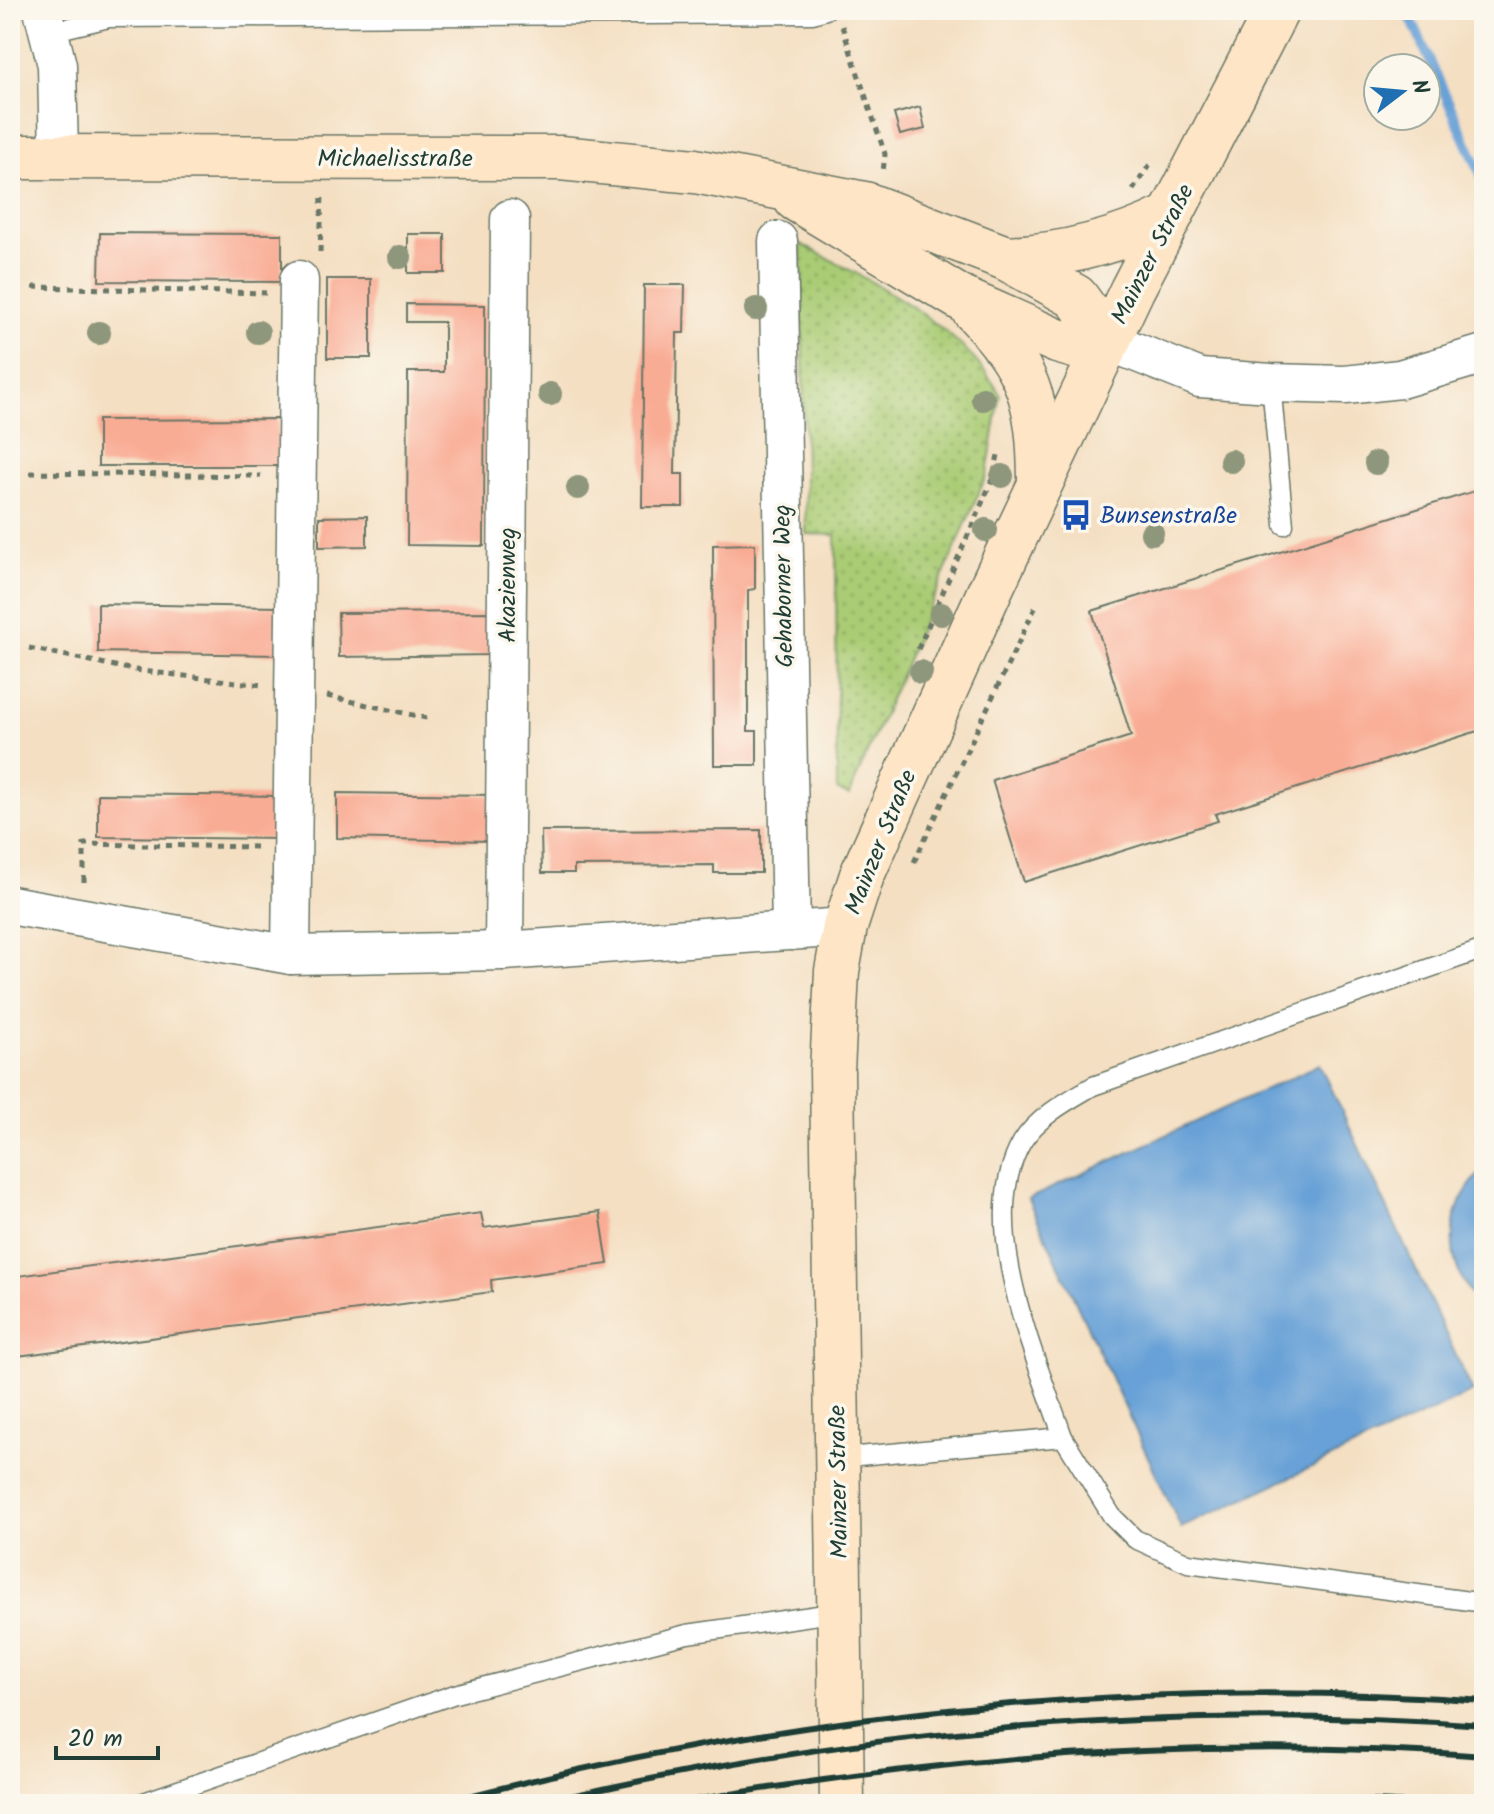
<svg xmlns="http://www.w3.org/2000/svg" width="1494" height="1814" font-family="Kalam,sans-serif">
<defs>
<pattern id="grass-dots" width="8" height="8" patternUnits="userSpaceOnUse" patternTransform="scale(2)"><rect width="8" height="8" fill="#aacc75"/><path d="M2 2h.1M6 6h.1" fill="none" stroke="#8aa761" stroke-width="1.8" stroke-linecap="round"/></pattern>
</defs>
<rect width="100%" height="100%" fill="#fbf7ec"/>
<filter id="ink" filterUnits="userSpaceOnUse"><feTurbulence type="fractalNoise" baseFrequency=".0125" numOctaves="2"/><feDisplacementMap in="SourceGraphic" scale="16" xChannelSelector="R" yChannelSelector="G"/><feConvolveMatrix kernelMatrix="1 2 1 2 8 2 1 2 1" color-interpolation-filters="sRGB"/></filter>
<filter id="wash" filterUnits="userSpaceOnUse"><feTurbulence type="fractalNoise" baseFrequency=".006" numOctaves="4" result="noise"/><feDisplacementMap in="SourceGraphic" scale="32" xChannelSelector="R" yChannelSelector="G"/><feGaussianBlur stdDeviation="1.8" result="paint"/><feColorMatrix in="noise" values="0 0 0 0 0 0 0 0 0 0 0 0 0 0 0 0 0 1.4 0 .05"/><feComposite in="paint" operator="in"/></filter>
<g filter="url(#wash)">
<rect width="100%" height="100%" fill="#f4dfc2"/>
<path fill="url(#grass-dots)" stroke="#648454" stroke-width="2" d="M801 244C872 282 958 322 1000 394L987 474 849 795 837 790 836 535 806 534Z"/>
<g fill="#68a1d7" stroke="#446f86" stroke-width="2">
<polygon points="1320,1064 1473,1392 1181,1528 1028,1199"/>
<path d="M1484 1169V1309C1442 1267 1442 1210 1484 1169Z"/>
</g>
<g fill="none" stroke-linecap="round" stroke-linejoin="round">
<polyline stroke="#68a1d7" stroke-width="10" points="1407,10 1484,181"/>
</g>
<g id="blocks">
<g fill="#f9ac94">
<polygon points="920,107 925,129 900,135 894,114"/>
<polygon points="100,233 282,234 282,282 99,281"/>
<rect x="408" y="234" width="37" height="39"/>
<rect x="327" y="279" width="44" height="79"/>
<polygon points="644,285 685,285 684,333 677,333 675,474 683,474 683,507 642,507"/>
<polygon points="406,304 485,305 484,546 407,545 408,372 444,372 444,322 406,322"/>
<polygon points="278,419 278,466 98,466 98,420"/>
<polygon points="1484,488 1484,729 1215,814 1218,821 1024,882 992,780 1131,736 1092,611"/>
<polygon points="367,516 367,546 319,547 319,517"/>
<polygon points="755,544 755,589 748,590 748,731 757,731 757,765 714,765 713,545"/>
<polygon points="98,604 282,607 281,655 98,652"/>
<polygon points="491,612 492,655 339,657 338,613"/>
<polygon points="337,793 492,795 491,841 337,838"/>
<polygon points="98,794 279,796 279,839 98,837"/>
<polygon points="761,830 761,873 714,873 714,865 574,866 574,873 542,873 541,831"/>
<polygon points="600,1212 608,1264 491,1280 492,1292 10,1357 10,1277 481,1213 484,1228"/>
</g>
</g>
</g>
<g filter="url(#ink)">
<use href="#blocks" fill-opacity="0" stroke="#6a7666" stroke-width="2"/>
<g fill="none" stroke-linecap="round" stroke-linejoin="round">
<defs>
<g id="lane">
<polyline points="50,32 109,18 813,14 826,10"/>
<polyline points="1271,383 1284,525"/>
<polyline points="1063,1437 1112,1516 1135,1539 1188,1563 1484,1603"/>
<path d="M837 1458 1063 1437C1036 1357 975 1223 1022 1142 1037 1117 1069 1100 1093 1086L1484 949"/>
<polyline points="138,1804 455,1694 687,1634 839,1612"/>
</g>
<g id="street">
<polyline points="43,10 57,65 59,156"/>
<polyline points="778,241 791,931"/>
<polyline points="1108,341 1200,378 1271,383 1345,385 1400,379 1484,354"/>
<polyline points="10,905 291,955 504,951 845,927"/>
<polyline points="504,951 510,219"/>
<polyline points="291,955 299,280"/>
</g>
<g id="secondary">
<polyline points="10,157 560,158 695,171 865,204 1006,258 1076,297 1108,341"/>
<polyline points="796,199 962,299 1057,341 1078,347 1108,341"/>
<path d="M1006 258C1064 256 1119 241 1170 216"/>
<path d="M973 309C1029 368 1039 399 1040 480"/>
<polyline points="842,1804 832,1071 837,971 845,927 862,875 992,586 1132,290 1277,10"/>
</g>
</defs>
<use href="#lane" stroke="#6a7666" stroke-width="21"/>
<use href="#street" stroke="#6a7666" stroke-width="41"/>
<use href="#secondary" stroke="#6a7666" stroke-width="47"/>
<g stroke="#6a7666" stroke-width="5" stroke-dasharray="6 6" stroke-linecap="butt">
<polyline points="842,26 885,154 883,172"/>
<polyline points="1133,190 1152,161"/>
<polyline points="320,252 322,194"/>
<polyline points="33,287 266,293"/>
<polyline points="30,473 261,476"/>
<polyline points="29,648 134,670 262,685"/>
<polyline points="918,649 993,478 998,455"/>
<polyline points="327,696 431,719"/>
<polyline points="914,862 1036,606"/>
<polyline points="84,882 84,844 259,847"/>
</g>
<use href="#lane" stroke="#fff" stroke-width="18"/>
<use href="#street" stroke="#fff" stroke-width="38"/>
<use href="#secondary" stroke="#fee5c5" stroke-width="44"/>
<g stroke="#1f3d34" stroke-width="6">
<path d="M439 1804C778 1713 1134 1676 1484 1701"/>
<path d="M537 1804C846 1730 1167 1702 1484 1725"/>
<path d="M672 1804C940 1756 1212 1736 1484 1756"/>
<polyline points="1125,1804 1346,1800 1444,1804"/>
</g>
</g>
<g fill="#8e967b">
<circle cx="400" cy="257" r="12"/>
<circle cx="756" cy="309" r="12"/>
<circle cx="258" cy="332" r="12"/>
<circle cx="99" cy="333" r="12"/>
<circle cx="550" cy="394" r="12"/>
<circle cx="983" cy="399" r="12"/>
<circle cx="1231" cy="461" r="12"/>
<circle cx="1376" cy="463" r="12"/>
<circle cx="1002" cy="476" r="12"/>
<circle cx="578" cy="488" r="12"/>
<circle cx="986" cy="530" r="12"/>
<circle cx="1152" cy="533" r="12"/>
<circle cx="941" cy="614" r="12"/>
<circle cx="921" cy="672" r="12"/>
</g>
</g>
<defs>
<symbol id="bus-bare" viewBox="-9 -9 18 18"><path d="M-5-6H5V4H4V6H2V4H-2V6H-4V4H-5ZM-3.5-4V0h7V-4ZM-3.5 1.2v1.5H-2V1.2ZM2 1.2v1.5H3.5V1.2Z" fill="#1a4fb4" stroke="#fbf7ec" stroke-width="2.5" paint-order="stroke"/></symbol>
</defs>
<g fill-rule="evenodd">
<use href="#bus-bare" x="1054" y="493" width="44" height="44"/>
</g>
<g text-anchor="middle" stroke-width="7" stroke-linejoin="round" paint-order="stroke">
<g font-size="24" fill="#1f3d34" stroke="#fbf7ec">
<text x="395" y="166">Michaelisstraße</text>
<text transform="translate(1152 254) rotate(-63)" y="8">Mainzer Straße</text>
<text transform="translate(507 585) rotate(-90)" y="8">Akazienweg</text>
<text transform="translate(783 586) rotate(-91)" y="8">Gehaborner Weg</text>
<text transform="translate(880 842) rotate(-68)" y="8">Mainzer Straße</text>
<text transform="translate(838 1482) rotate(-91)" y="8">Mainzer Straße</text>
</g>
<g font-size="24" fill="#164399" stroke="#fbf7ec" text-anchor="start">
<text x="1100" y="523">Bunsenstraße</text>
</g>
</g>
<rect width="1494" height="1814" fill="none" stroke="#fbf7ec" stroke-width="40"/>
<g transform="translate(1402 92) rotate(74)"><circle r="38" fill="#fbf7ec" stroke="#a3ada2" stroke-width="2"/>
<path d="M0-6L14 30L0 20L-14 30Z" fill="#1f6fb2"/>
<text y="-12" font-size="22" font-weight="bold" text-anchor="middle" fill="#1f3d34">N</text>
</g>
<path d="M56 1746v12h102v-12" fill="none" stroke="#1f3d34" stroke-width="4"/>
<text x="68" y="1746" font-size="24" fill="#1f3d34" stroke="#fbf7ec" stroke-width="6" paint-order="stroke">20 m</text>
</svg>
